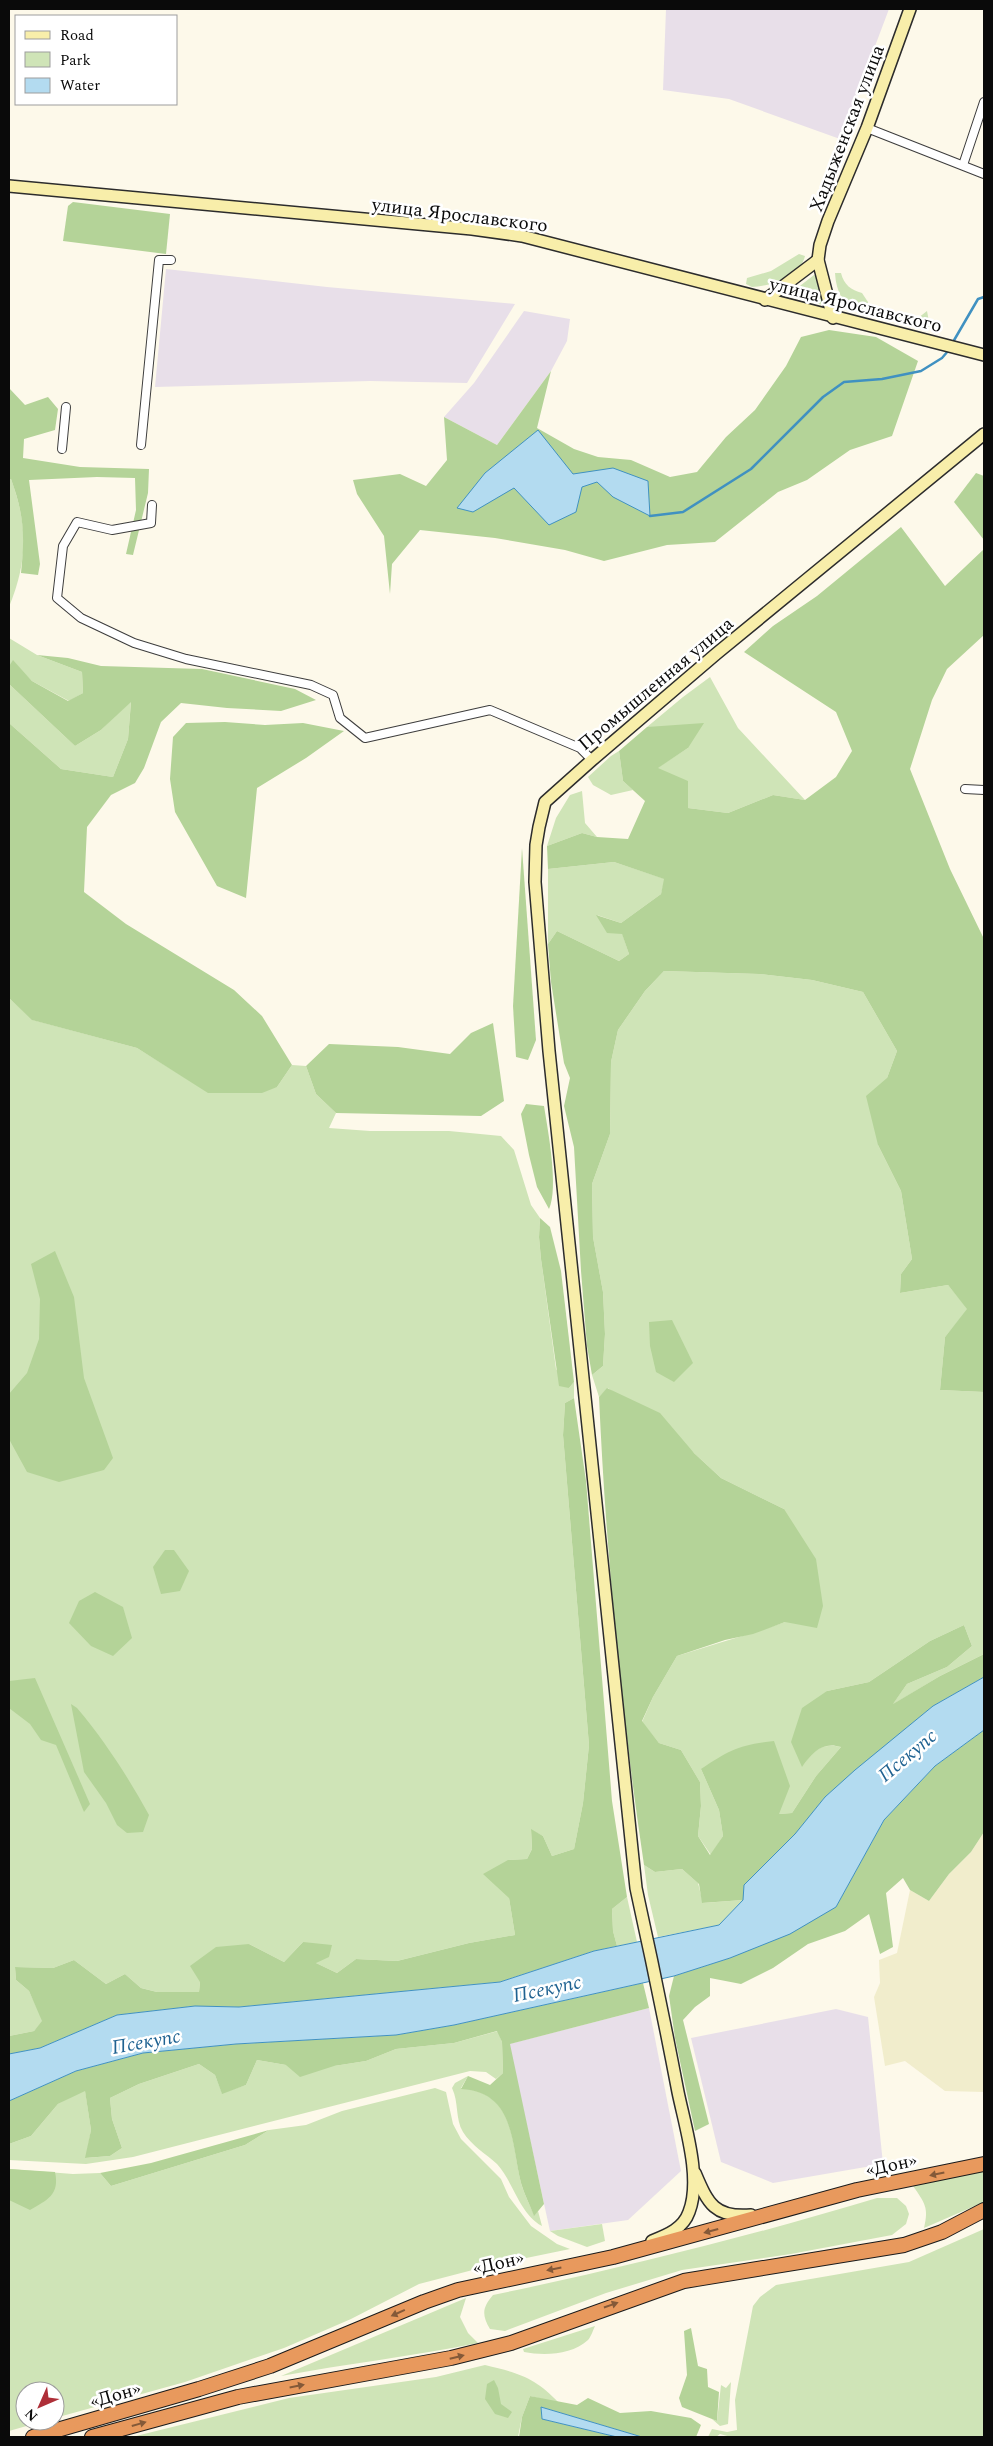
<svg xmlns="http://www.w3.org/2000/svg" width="993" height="2446" font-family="Spectral,serif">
<rect width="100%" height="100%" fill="#fdf9ea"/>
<g fill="#e8dfe9">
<polygon points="666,9 889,9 840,139 729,99 663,90"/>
<polygon points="166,269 327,287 515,304 467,383 370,381 155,387"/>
<polygon points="524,311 570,319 567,341 551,371 497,445 444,417 474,383"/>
<polygon points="649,2008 681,2171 628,2220 550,2231 509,2044"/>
<polygon points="836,2009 868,2017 883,2164 773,2183 721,2162 691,2038"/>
</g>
<polygon fill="#f1edcc" points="984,1832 984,2092 945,2091 905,2061 885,2066 874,1997 880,1983 879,1960 897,1953 910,1890 929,1901 949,1874 971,1852"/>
<g fill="#cfe4b7">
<path d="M799 254 805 256C800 277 771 286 752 287L746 284 747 278 771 271Z"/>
<path d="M835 273H841C844 285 851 290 862 293L868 302 866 312 860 314C844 305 836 293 835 273Z"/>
<polygon points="814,275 817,276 823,305 787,296"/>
<polygon points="927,311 930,327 902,323 895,314 918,318"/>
<path d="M9 479H11C28 526 28 560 9 607Z"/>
<polygon points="9,638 37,655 82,672 83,693 69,701 32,681 13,661 9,666"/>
<polygon points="710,677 738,728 805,800 773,795 728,813 688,808 657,768 688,748 667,727 647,727 683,697"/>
<polygon points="9,684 75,746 101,730 131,701 128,739 113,777 61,769 9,723"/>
<polygon points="619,751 623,781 633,790 611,795 593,785 588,777 611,756"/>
<polygon points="582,791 585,823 597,837 582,833 547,846 556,818 570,795"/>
<polygon points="614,862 665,879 661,894 621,923 597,915 622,933 629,954 619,961 557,931 548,944 548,869"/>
<path d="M664 971 759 974 812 980 863 992 897 1051 887 1078 878 1145 901 1191 912 1259 901 1274 900 1293 948 1285 968 1309 945 1337 940 1390 984 1392V1654L940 1676 892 1705 907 1684 947 1667 972 1646 964 1625 930 1641 869 1682 827 1691 802 1766C814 1752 819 1742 841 1747L816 1776 792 1813 779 1814 701 1769 719 1810 723 1836 711 1855 698 1836 701 1806 700 1782 681 1750 659 1743 642 1722 653 1697 677 1656C713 1644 749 1635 785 1622L784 1509 721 1478 694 1453 608 1388 599 1397 592 1375 603 1366 605 1334 603 1292 593 1237 592 1184 610 1134 611 1062 618 1030 645 991Z"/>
<polygon points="9,998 33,1020 137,1048 208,1092 277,1087 292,1065 306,1066 316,1094 336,1113 329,1128 370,1131 449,1131 501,1136 514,1150 531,1205 540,1218 539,1237 541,1259 556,1369 569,1388 574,1382 574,1398 565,1403 563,1435 589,1745 583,1803 574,1849 552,1856 543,1836 531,1830 532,1849 527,1859 508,1860 509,1898 515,1935 469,1943 397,1961 356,1959 337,1973 316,1963 303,1942 284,1962 249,1944 200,1982 199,1992 157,1992 141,1988 125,1974 106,1984 74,1960 53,1968 15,1967 16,1980 29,1991 43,2021 34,2031 9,2036"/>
<polygon points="644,1865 655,1872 682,1869 698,1883 703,1903 743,1900 719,1925 658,1937 648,1895"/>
<polygon points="627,1897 637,1942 617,1946 613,1931 612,1909"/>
<polygon points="498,2031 502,2042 503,2073 496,2079 486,2072 470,2071 133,2157 86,2164 9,2160 9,2144 31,2136 58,2104 85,2090 91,2130 86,2158 110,2156 122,2148 112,2119 110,2098 139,2084 199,2064 215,2075 222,2093 246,2085 257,2060 286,2065 334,2066 366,2061 396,2049 454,2043"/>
<path d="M468 2076 461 2088C516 2093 511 2142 521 2183 524 2194 530 2205 534 2215L538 2211 542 2226C519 2213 514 2183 497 2164 486 2154 471 2145 463 2132 455 2119 459 2102 452 2088L455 2083Z"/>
<polygon points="435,2088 446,2092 453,2124 461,2139 501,2179 509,2197 531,2226 557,2244 570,2249 488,2266 419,2284 351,2319 284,2348 185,2382 55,2418 55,2391 25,2391 25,2421 44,2421 9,2431 9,2169 73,2174 100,2173 111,2186 245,2145 269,2130 306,2125 342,2111"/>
<path d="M984 2170V2202L924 2228C929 2208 925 2203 913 2186Z"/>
<path d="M877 2198H897L906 2206 909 2214 906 2224 892 2235 791 2254 682 2270 606 2293 505 2331 490 2329C481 2314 483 2307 493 2295 623 2268 751 2236 877 2198Z"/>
<polygon points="602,2224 605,2241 587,2247 558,2236 550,2231"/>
<polygon points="984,2229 984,2437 731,2437 720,2434 716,2437 708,2437 712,2429 727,2432 737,2430 735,2400 753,2306 760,2297 776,2285 909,2262"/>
<path d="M466 2298 460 2317 468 2333 478 2343C413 2356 346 2364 281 2376Z"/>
<path d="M595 2326C593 2330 591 2337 588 2340 572 2355 544 2356 524 2352L523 2349Z"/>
<path d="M485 2365C518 2373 535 2377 559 2403L530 2396 522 2417 518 2437H132L289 2398 436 2377Z"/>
<polygon points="731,2382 728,2424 720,2426 712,2419 717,2421 721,2385 726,2388"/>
</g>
<g fill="#b4d398">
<polygon points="73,202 170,214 166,254 63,241 68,206"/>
<polygon points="829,330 876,337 918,361 892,436 850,450 807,480 778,492 715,542 667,545 604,561 565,550 495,538 420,530 392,564 390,594 384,536 357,494 353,480 400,474 426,486 447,460 444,417 497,445 551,371 537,428 574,449 598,457 631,460 670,477 697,472 726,437 755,410 786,366 801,337"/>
<path d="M9 388 25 405 48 397 58 409 55 430 24 439 23 458 80 467 149 469 148 493 133 555 126 554 136 510 135 478 97 477 29 480 40 564 38 575 21 573C25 535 24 515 11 479H9Z"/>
<polygon points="976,473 984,476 984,540 954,502"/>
<polygon points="901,527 945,586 984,549 984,635 947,669 932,700 910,769 950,869 984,939 984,1392 940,1390 945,1337 967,1309 948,1285 900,1293 901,1274 912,1259 901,1191 878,1145 866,1096 887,1078 897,1051 863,992 812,980 759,974 664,971 645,991 618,1030 611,1062 610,1134 592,1184 593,1237 603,1292 605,1334 603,1366 592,1375 587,1346 581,1271 574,1147 564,1106 570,1078 564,1063 551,982 548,944 557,931 619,961 629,954 622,934 607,933 596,915 621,923 661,894 664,879 614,862 548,869 547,846 582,833 597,837 628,839 645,801 623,781 619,751 647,727 704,723 688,748 658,768 688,781 688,808 728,813 773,795 805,800 836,777 852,751 836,712 744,652 773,626 817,596"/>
<polygon points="37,655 68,658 101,666 202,669 295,689 316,700 281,711 227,708 181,703 161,722 144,768 135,783 111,795 87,827 84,892 126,924 234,990 262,1016 292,1065 277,1087 262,1093 208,1093 137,1048 32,1020 9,998 9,723 61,769 113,777 128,739 131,702 101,730 75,746 9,684 9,666 13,660 32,681 68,701 83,693 82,672"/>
<polygon points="225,722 265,725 303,723 344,731 306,758 257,788 246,898 217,886 175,812 170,779 173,737 186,723"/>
<polygon points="522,848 536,1040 528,1060 516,1057 513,1006"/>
<polygon points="493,1023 504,1101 481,1116 336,1113 316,1094 306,1066 329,1044 398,1047 450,1054 471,1033"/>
<path d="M526 1104 544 1106C548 1131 559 1188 549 1209L537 1187 529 1155 521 1114Z"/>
<polygon points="540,1218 550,1227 561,1271 574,1382 569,1388 559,1386 541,1259 539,1237"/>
<polygon points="55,1251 74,1297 84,1378 113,1458 104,1470 59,1482 27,1472 9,1439 9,1394 27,1373 39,1339 40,1299 31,1264"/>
<polygon points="672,1320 693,1363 674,1382 656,1372 650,1346 649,1322"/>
<path d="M607 1388 660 1413 694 1453 721 1478 784 1509 816 1559 823 1606 817 1628 785 1622 753 1634 725 1640 677 1656 653 1697 642 1721 659 1743 681 1750 700 1782 701 1806 698 1836 710 1855 723 1836 719 1810 701 1769C730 1750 738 1745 774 1741L790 1786 779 1814 792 1813 816 1776 841 1747C822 1741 812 1753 802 1767L791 1742 802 1708 827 1691 869 1682 930 1641 964 1625 972 1646 947 1667 907 1684 893 1704 940 1676 984 1654V1677L933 1706 825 1797 743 1900 702 1903 699 1884 682 1869 655 1872 644 1865C621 1711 606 1552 599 1397Z"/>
<polygon points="574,1398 586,1481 612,1801 627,1897 612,1909 613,1931 617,1946 594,1951 500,1982 239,2007 195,2006 117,2015 40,2048 9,2054 9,2036 34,2031 42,2021 29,1991 16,1980 15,1967 53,1968 74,1960 106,1984 125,1974 141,1988 157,1992 199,1992 200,1982 190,1966 216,1947 249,1944 284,1962 303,1942 332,1945 329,1957 316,1963 337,1973 356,1959 397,1961 469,1943 515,1935 509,1898 483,1874 508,1860 527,1859 532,1849 531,1829 543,1836 552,1856 574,1849 583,1803 589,1745 563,1435 565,1403"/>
<polygon points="165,1550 174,1550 189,1571 180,1591 161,1594 153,1567"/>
<polygon points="95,1592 123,1607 132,1638 113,1656 91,1646 69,1623 79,1601"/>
<polygon points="35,1678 90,1804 84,1812 56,1745 41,1740 30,1724 9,1708 9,1681"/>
<path d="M71 1704 77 1708C105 1741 128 1777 149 1815L143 1832 127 1833 117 1825 106 1803 84 1772Z"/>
<polygon points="984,1730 984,1832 971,1852 949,1874 929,1901 910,1890 903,1878 886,1893 893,1947 880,1954 869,1914 845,1931 808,1944 773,1968 741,1984 710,1978 710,1996 695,2007 683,2020 709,2124 695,2131 675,2038 669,1996 674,1976 730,1958 836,1907 884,1820 935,1766"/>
<path d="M643 1983 649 2008 510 2044 544 2204 534 2216C530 2205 524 2194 521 2183 511 2143 515 2092 461 2089L468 2076 490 2085 503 2073 502 2042 497 2031 454 2043 396 2049 366 2061 334 2066 300 2077 286 2065 257 2060 246 2085 222 2094 215 2075 199 2064 139 2084 110 2098 112 2119 122 2148 110 2156 85 2158 91 2130 85 2091 58 2104 31 2136 9 2144V2101L76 2071 143 2053 236 2044 396 2035 454 2025Z"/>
<polygon points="269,2130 245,2145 111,2186 100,2173 151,2163"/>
<path d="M9 2169 55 2172C60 2195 47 2200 30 2210L9 2200Z"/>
<polygon points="691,2328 698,2366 707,2369 708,2387 719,2392 717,2421 682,2407 679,2398 687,2375 684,2331"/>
<polygon points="494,2380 498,2388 501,2404 512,2412 508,2418 495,2414 485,2399 487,2384"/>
<polygon points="530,2396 577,2405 588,2398 620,2413 651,2411 691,2418 701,2425 696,2437 642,2437 541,2407 542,2419 617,2437 519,2437 522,2417"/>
</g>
<g fill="#b3dbf0" stroke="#4091c1">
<polygon points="538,430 573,474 613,468 648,481 650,516 613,497 597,482 582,487 576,512 549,525 514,488 473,512 457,508 485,473"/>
<polygon points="984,1677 984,1730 935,1766 884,1820 836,1907 790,1934 730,1958 674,1976 454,2025 396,2035 236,2044 143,2053 76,2071 9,2101 9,2054 40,2048 117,2015 195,2006 239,2007 500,1982 594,1951 719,1925 743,1900 744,1885 795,1834 825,1797 855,1770 933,1706"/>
<polygon points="541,2407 642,2437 617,2437 542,2419"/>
</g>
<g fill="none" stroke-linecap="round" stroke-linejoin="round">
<g stroke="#4091c1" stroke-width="2.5">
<polyline points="953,342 978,299 984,297"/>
<polyline points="650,516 683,512 751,469 823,397 844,382 882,379 921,371 942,358 948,351"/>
</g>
<defs>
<g id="street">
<polyline points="867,128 984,174"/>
<polyline points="963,165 984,102"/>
<polyline points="141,445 159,260 171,260"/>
<polyline points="62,449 66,407"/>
<polyline points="152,505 151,523 112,530 77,522 63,546 57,598 81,618 134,643 186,659 311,685 333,695 340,718 365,738 490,710 580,748 592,760"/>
<polyline points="965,789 984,790"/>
</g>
<g id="secondary">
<polyline points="9,186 472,229 522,236 984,355"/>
<polyline points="765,300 818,260"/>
<polyline points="833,318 818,260 820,245 828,221 867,128 910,9"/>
<path d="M695 2173C708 2204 715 2218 751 2215"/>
<path d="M652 2241C667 2235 683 2229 689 2212 702 2179 685 2126 678 2092 665 2024 651 1956 636 1888L549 1051 535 882 536 845 539 827 545 802 592 760 716 654 984 434"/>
</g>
<g id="highway">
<polyline points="33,2437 199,2389 270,2366 424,2302 458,2290 613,2257 857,2190 984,2164"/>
<polyline points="92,2437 238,2397 451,2358 511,2343 684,2281 904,2245 942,2232 984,2210"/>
</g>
</defs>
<use href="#street" stroke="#3d3d3d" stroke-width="10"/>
<use href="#secondary" stroke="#2c2c2c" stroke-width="14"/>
<use href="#highway" stroke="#1b1b1b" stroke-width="16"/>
<use href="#street" stroke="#fff" stroke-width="8"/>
<use href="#secondary" stroke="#f8eeaa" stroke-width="11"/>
<use href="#highway" stroke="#e8995d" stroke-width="14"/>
</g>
<defs><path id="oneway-solid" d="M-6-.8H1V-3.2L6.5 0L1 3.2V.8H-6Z" transform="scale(1.25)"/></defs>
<g fill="#845938">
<use href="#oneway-solid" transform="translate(937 2174) rotate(168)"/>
<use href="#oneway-solid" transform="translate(711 2231) rotate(165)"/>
<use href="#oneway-solid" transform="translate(554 2269) rotate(169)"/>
<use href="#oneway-solid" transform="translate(611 2305) rotate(-19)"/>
<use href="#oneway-solid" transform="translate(398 2313) rotate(156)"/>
<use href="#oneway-solid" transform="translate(457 2357) rotate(-14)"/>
<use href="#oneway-solid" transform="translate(297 2386) rotate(-11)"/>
<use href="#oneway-solid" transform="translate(139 2424) rotate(-16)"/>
</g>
<g text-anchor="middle" stroke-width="5" stroke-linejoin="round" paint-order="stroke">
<g font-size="19" fill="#0a0a0a" stroke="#fff">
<text transform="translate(846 128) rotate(-69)" y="7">Хадыженская улица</text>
<text transform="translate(460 214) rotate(7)" y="7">улица Ярославского</text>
<text transform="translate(856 304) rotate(14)" y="7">улица Ярославского</text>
<text transform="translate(655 683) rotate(-40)" y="7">Промышленная улица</text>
<text transform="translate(891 2164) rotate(-12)" y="7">«Дон»</text>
<text transform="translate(498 2262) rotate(-13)" y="7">«Дон»</text>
<text transform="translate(115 2394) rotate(-16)" y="7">«Дон»</text>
</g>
<g font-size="20" font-style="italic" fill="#1f6291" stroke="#fff">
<text transform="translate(907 1755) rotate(-40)" y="7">Псекупс</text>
<text transform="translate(547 1988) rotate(-12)" y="7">Псекупс</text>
<text transform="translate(146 2041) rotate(-10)" y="7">Псекупс</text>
</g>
</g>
<rect width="993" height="2446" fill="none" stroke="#0a0a0a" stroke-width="20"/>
<rect x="15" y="15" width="162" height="90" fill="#ffffff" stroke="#9d9d9d"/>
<rect x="25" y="31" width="25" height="8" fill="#f8eeaa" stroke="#9d9d9d"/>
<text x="60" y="40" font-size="15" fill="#0a0a0a">Road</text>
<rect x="25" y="52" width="25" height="15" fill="#cfe4b7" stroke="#9d9d9d"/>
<text x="60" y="65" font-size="15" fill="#0a0a0a">Park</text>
<rect x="25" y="78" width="25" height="15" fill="#b3dbf0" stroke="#9d9d9d"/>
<text x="60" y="90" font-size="15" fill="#0a0a0a">Water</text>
<g transform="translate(40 2406) rotate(225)"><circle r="24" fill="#ffffff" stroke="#9d9d9d"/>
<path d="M0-4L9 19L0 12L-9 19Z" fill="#ae2f38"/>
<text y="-8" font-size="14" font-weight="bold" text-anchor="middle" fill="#0a0a0a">N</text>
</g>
</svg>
